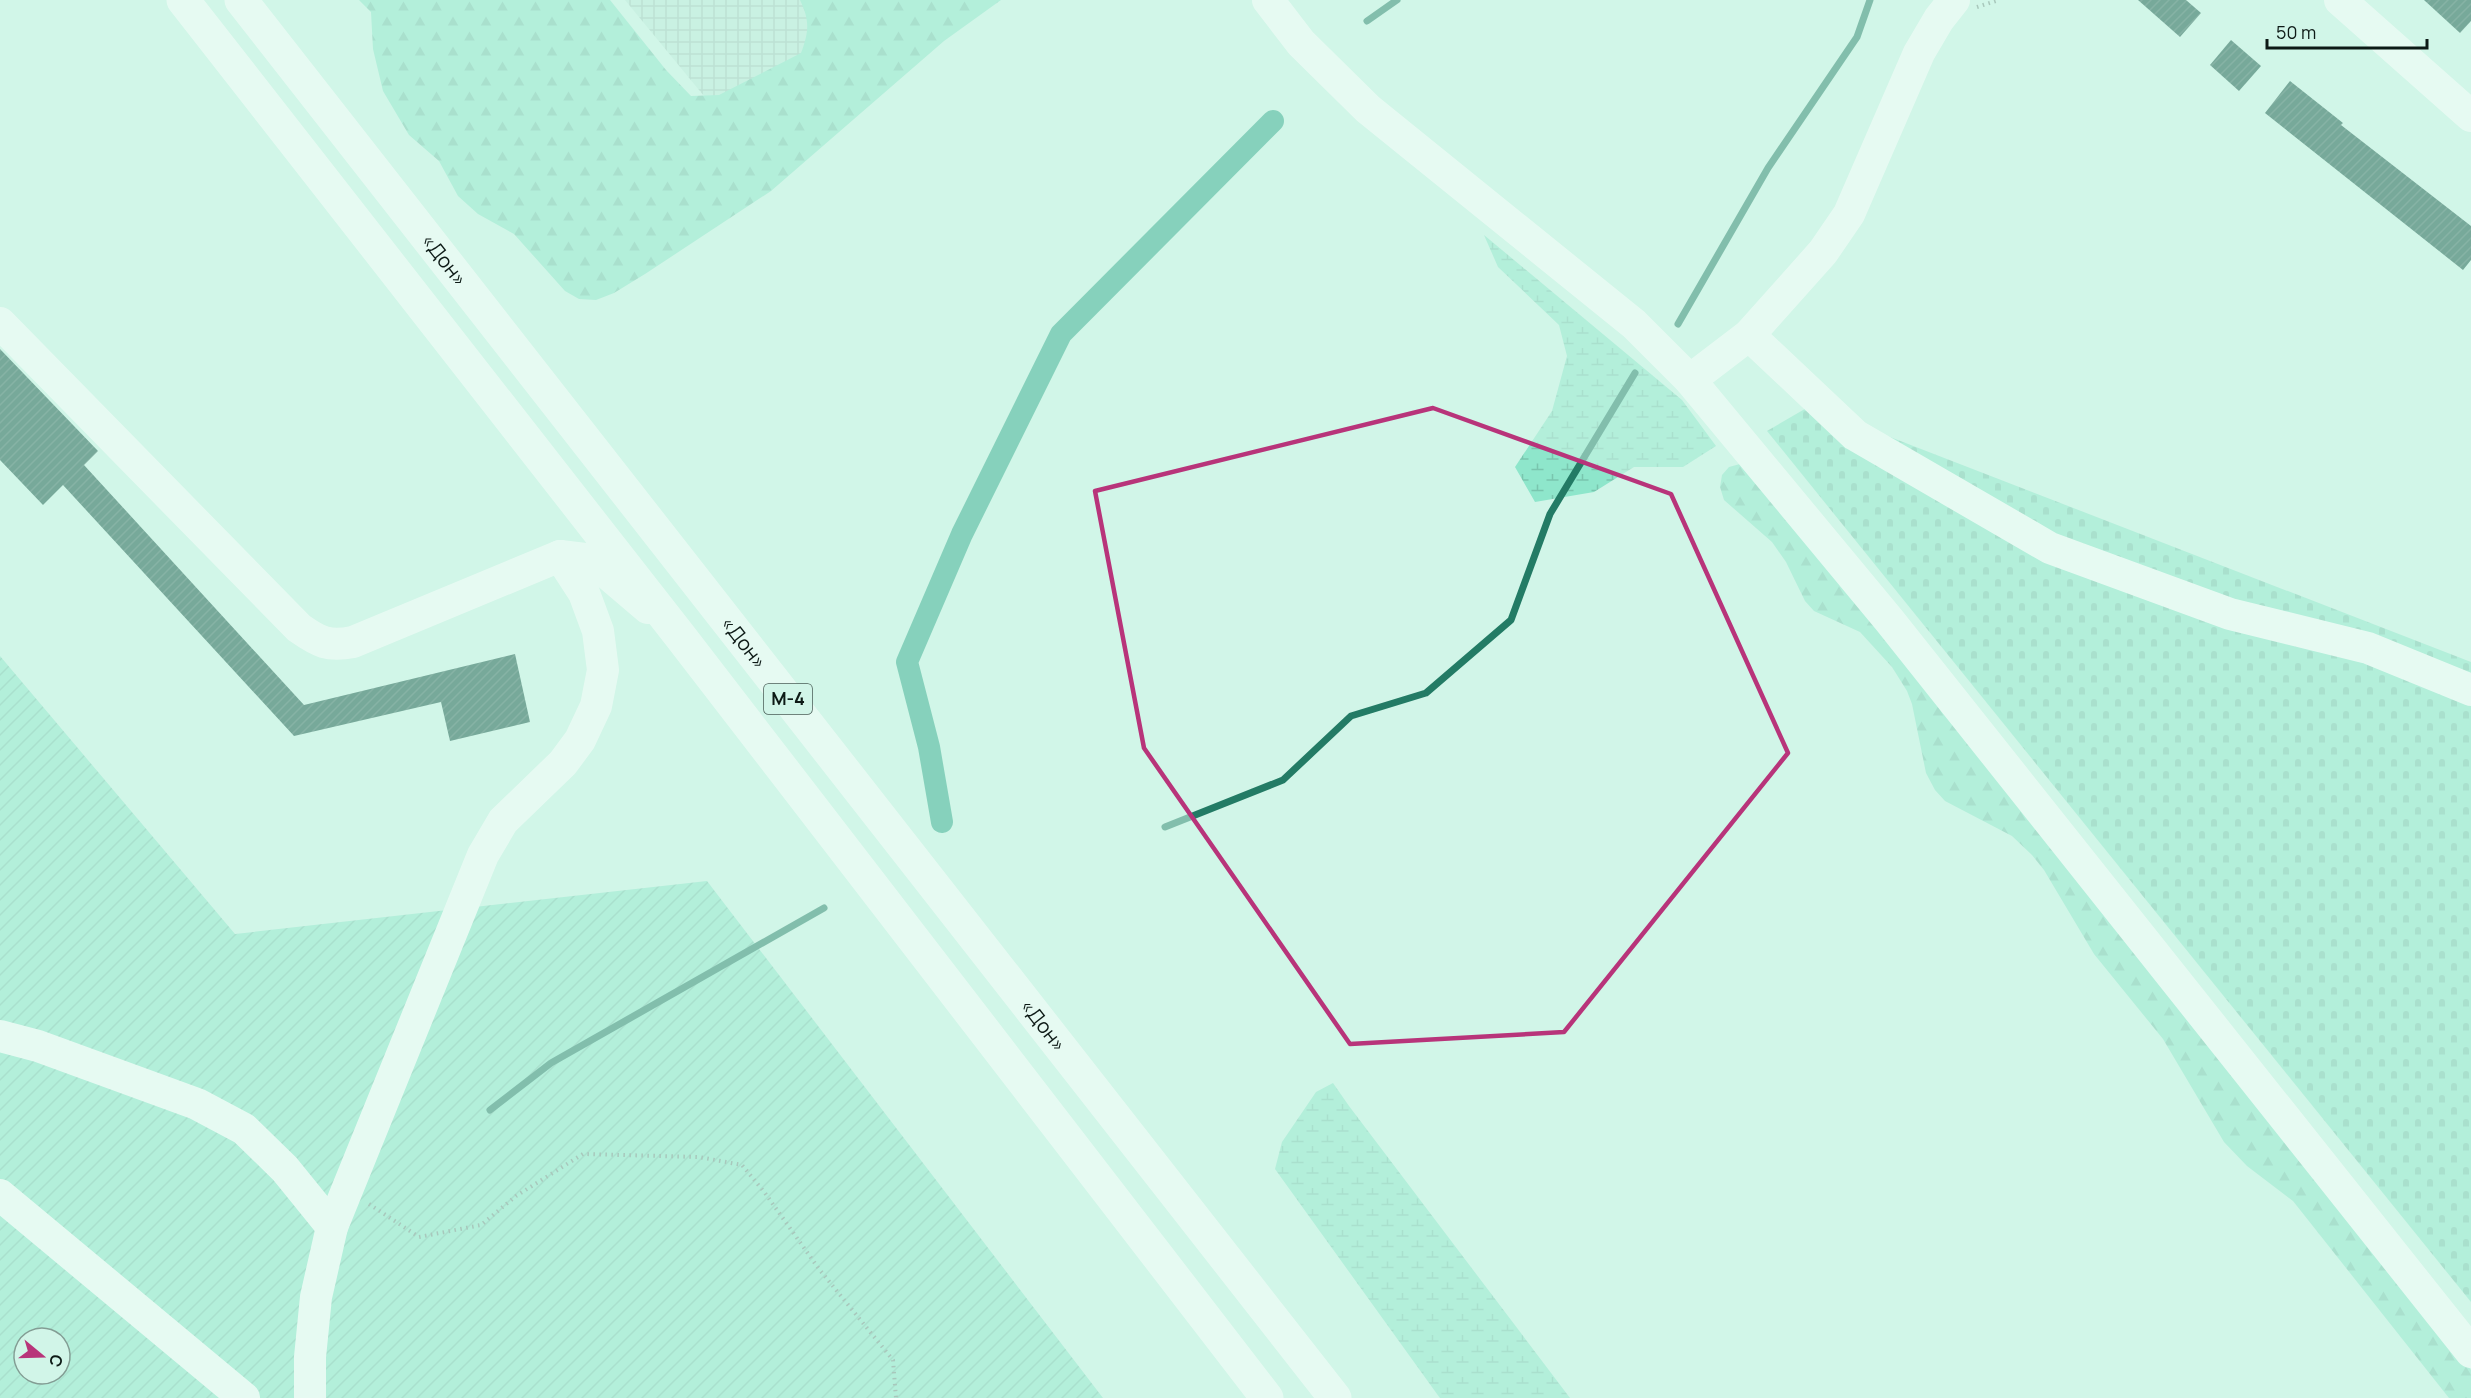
<svg xmlns="http://www.w3.org/2000/svg" width="2471" height="1398" font-family="Manrope,sans-serif">
<defs>
<pattern id="industrial-grid" width="8" height="8" patternUnits="userSpaceOnUse" patternTransform="scale(1.5)"><rect width="8" height="8" fill="#bfebdc"/><path d="M0 4h8M4 0v8" fill="none" stroke="#a3c9bc"/></pattern>
<pattern id="forest-firs" width="22" height="20" patternUnits="userSpaceOnUse" patternTransform="scale(1.5)"><rect width="22" height="20" fill="#8ee6cb"/><path d="M5 1l3.5 6h-7zM16 11l3.5 6h-7z" fill="#79c5ae"/></pattern>
<pattern id="wetland-marsh" width="20" height="14" patternUnits="userSpaceOnUse" patternTransform="scale(1.5)"><rect width="20" height="14" fill="#8ee6cb"/><path d="M1 5h8M5 5V1M11 12h8M15 12V8" fill="none" stroke="#79c5ae"/></pattern>
<pattern id="cemetery-stones" width="16" height="16" patternUnits="userSpaceOnUse" patternTransform="scale(1.5)"><rect width="16" height="16" fill="#8ee6cb"/><path d="M2 7V4a2 2 0 0 1 4 0v3zM10 15v-3a2 2 0 0 1 4 0v3z" fill="#79c5ae"/></pattern>
<pattern id="garden-furrows" width="10" height="10" patternUnits="userSpaceOnUse" patternTransform="scale(1.5)"><rect width="10" height="10" fill="#8ee6cb"/><path d="M-1 1l2-2M0 10L10 0M9 11l2-2" fill="none" stroke="#79c5ae"/></pattern>
<pattern id="building-hatch" width="6" height="6" patternUnits="userSpaceOnUse" patternTransform="scale(1.5)"><rect width="6" height="6" fill="#0a4c3d"/><path d="M-1 1l2-2M0 6l6-6M5 7l2-2" fill="none" stroke="#2c6256"/></pattern>
</defs>
<rect width="100%" height="100%" fill="#d1f5e8"/>
<polygon fill="url(#industrial-grid)" points="625,0 821,0 851,37 713,107"/>
<g fill="url(#forest-firs)">
<path d="M359 0H610L666 70 691 96 719 95 801 53C809 31 810 21 800 0H1001L944 41 771 191 645 274 614 293 596 300 579 299 565 291 514 234 478 214 458 196 439 161 409 135 383 91 373 49 371 12Z"/>
<polygon points="1740,464 1750,465 2402,1281 2471,1370 2471,1398 2449,1398 2293,1201 2247,1166 2224,1142 2163,1039 2094,954 2044,870 2032,855 2012,836 1945,801 1935,790 1926,773 1912,704 1907,691 1892,667 1860,632 1814,611 1805,601 1786,562 1772,542 1724,500 1720,487 1722,475 1729,467"/>
</g>
<g fill="url(#wetland-marsh)">
<polygon points="1484,235 1682,400 1716,446 1683,467 1634,467 1594,492 1535,502 1515,467 1552,411 1567,356 1559,325 1498,267"/>
<polygon points="1333,1083 1349,1106 1570,1398 1440,1398 1437,1394 1275,1169 1282,1142 1316,1092"/>
</g>
<polygon fill="url(#cemetery-stones)" points="1810,406 2471,662 2471,1302 1767,431"/>
<path fill="url(#garden-furrows)" fill-rule="evenodd" d="M0 656 235 934 707 881 1103 1398H0ZM24 1338H60V1374H24Z"/>
<g fill="none" stroke-linecap="round" stroke-linejoin="round">
<g stroke="#237b65" stroke-width="7">
<polyline points="1367,21 1397,0"/>
<polyline points="1678,324 1768,168 1857,37 1870,0"/>
<polyline points="1165,827 1283,780 1351,716 1426,693 1511,620 1550,514 1635,373"/>
<polyline points="490,1110 551,1063 824,908"/>
</g>
<polyline stroke="#2ca587" stroke-width="22" points="942,822 929,747 907,662 962,534 1061,334 1273,121"/>
</g>
<g fill="url(#building-hatch)">
<polygon points="2138,0 2186,0 2201,13 2180,37"/>
<polygon points="2424,0 2471,0 2471,21 2460,33"/>
<polygon points="2231,40 2261,66 2239,91 2210,65"/>
<polygon points="2290,81 2343,123 2341,125 2471,226 2471,260 2463,270 2265,113"/>
<polygon points="0,349 98,451 84,465 304,705 515,654 530,722 450,741 441,702 294,736 63,485 43,505 0,460"/>
</g>
<g fill="none" stroke-linecap="round" stroke-linejoin="round">
<g stroke="#769087" stroke-width="4" stroke-dasharray="1.5 4.5" stroke-linecap="butt">
<polyline points="1977,7 1999,0"/>
<polyline points="369,1204 419,1237 481,1225 516,1196 583,1154 699,1157 742,1165 765,1193 819,1269 893,1360 896,1398"/>
</g>
<g stroke="#fff" stroke-width="32">
<polyline points="1268,0 1301,43 1368,109 1634,324 1690,380 1889,620 2471,1352"/>
<polyline points="2340,0 2471,116"/>
<path d="M0 323 299 628C319 642 328 647 353 642L560 556 585 559 601 568 648 608"/>
<polyline points="1749,335 1855,435 2050,548 2230,614 2368,648 2471,690"/>
<polyline points="1690,380 1749,335 1823,252 1849,214 1919,53 1939,19 1954,0"/>
<polyline points="0,1036 38,1046 197,1104 244,1129 285,1169 332,1227"/>
<polyline points="0,1195 244,1398"/>
<polyline points="310,1398 310,1357 316,1297 332,1227 483,855 503,821 563,763 580,740 596,706 603,670 598,631 584,593 560,556"/>
</g>
<g stroke="#fff" stroke-width="33">
<polyline points="183,0 680,636 1267,1398"/>
<path id="s1" d="M241 0 1335 1398"/>
</g>
</g>
<path d="M0 0H2471V1398H0ZM1433 408 1671 494 1788 753 1564 1032 1350 1044 1144 748 1095 491Z" fill="#d1f5e8" fill-opacity=".55" fill-rule="evenodd"/>
<path fill="none" stroke="#b8347a" stroke-width="4.5" stroke-linejoin="round" d="M1433 408 1671 494 1788 753 1564 1032 1350 1044 1144 748 1095 491Z"/>
<g text-anchor="middle" stroke-width="6" stroke-linejoin="round" paint-order="stroke">
<rect fill="#d1f5e8" stroke="#485c55" stroke-width="1.5" x="764" y="684" width="48" height="30" rx="4.5"/>
<g font-size="18" font-weight="bold" fill="#0d1a16">
<text x="788" y="705">М-4</text>
</g>
<g font-size="20" fill="#0d1a16" stroke="#d1f5e8">
<text dy="7" stroke="none"><textPath href="#s1" startOffset="330">«Дон»</textPath></text>
<text dy="7" stroke="none"><textPath href="#s1" startOffset="816">«Дон»</textPath></text>
<text dy="7" stroke="none"><textPath href="#s1" startOffset="1302">«Дон»</textPath></text>
</g>
</g>
<g transform="translate(42 1356) rotate(109)"><circle r="28" fill="#d1f5e8" stroke="#839d94" stroke-width="1.5"/>
<path d="M0-4.5L10 22L0 15L-10 22Z" fill="#b8347a"/>
<text y="-9" font-size="16" font-weight="bold" text-anchor="middle" fill="#0d1a16">С</text>
</g>
<path d="M2267 39v9h160v-9" fill="none" stroke="#0d1a16" stroke-width="3"/>
<text x="2276" y="39" font-size="18" fill="#0d1a16" stroke="#d1f5e8" stroke-width="4.5" paint-order="stroke">50 m</text>
</svg>
